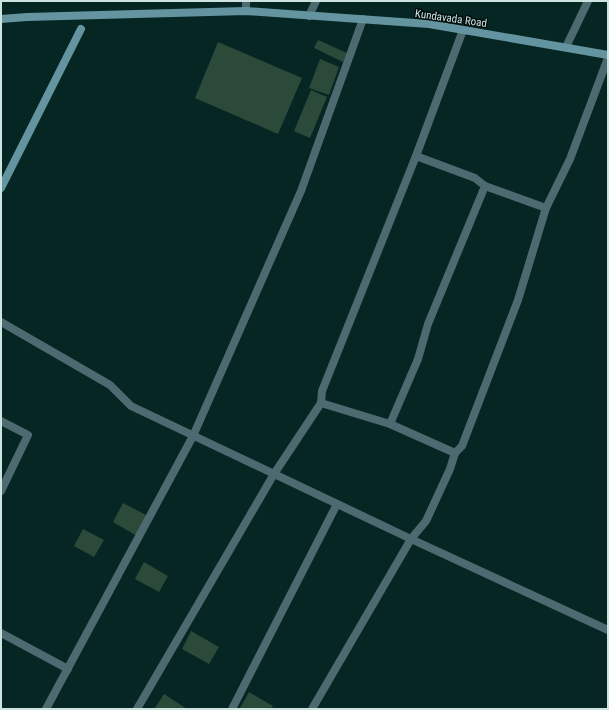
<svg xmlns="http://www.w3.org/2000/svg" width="609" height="710" font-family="'Roboto Condensed',sans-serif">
<rect width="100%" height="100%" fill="#052623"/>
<g fill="#2c4a39">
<polygon points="318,40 347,53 343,62 314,48"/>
<polygon points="218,42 302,78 278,134 195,98"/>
<polygon points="320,59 339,67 329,95 309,88"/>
<polygon points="311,90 327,97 310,138 294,131"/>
<polygon points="123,503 148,516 137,536 113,522"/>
<polygon points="83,529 104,540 94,557 74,546"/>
<polygon points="144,562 168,576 159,592 135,579"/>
<polygon points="191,631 219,647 209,664 182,649"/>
<polygon points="249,692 273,706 271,709 242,709 240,708"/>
<polygon points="164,694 187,709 157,709 155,708"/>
</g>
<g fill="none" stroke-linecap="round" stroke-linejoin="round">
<g stroke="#4d6a71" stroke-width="8">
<polyline points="246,11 246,1"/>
<polyline points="309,16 316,1"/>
<polyline points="566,47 588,1"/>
<polyline points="416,156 475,178 485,186 546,208"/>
<polyline points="1,322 110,385 131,406 411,539 608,630"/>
<polyline points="321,403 390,424 455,453"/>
<polyline points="1,421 28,435 1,491"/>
<polyline points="390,424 418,359 428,324 485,186"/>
<polyline points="1,633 68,669"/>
<polyline points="46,709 193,436 301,191 363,19"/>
<polyline points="137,709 274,474 321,403 322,391 416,156 463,30"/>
<polyline points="232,709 337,504"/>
<polyline points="312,709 411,539 426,521 450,469 455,453 462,446 518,300 546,208 570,159 608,58"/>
</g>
<g stroke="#6494a0" stroke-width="8">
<polyline points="1,19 27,17 246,11 429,24 608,55"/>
<polyline points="1,188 81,29"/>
</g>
</g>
<g text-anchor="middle" stroke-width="3" stroke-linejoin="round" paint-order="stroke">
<g font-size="11" fill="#cde3e0" stroke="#010d0c">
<text transform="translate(451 18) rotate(8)" y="4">Kundavada Road</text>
</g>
</g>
<rect width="609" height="710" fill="none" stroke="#cde3e0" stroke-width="4"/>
</svg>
